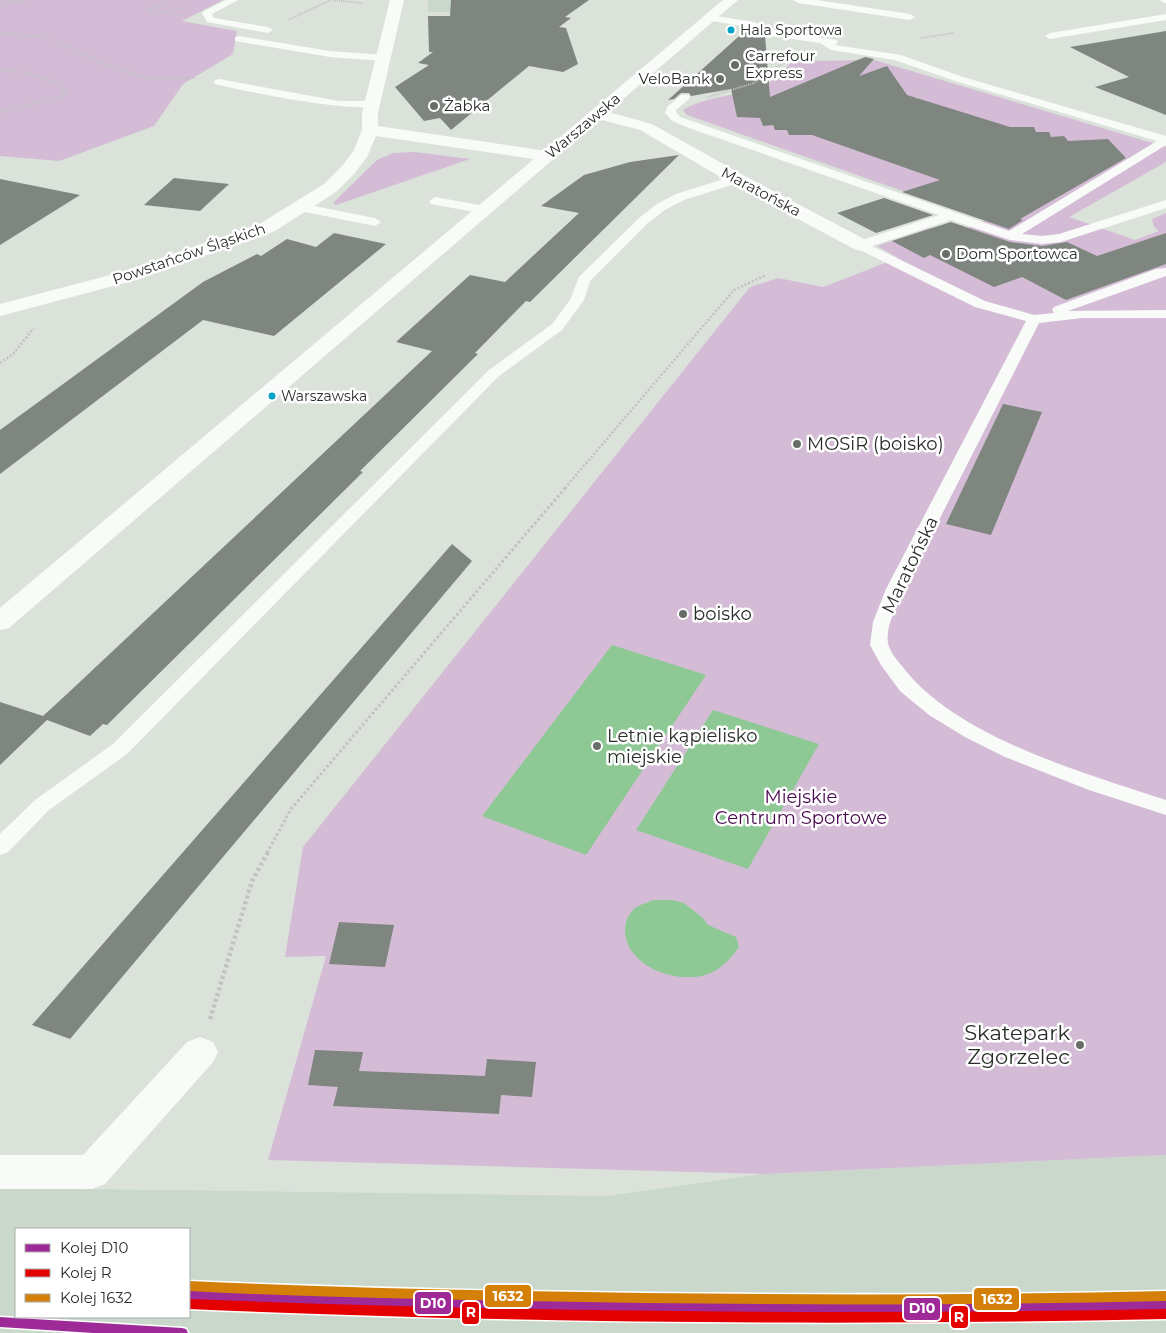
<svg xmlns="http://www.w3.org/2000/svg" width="1166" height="1333" font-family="Montserrat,sans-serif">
<rect width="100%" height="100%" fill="#dae2da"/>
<g fill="#c9d8ca" fill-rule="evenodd">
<polygon points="428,0 526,0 488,12 428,12"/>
<path d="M1166 1155V1333H0V1188L607 1196 764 1174ZM16 1229H189V1317H16Z"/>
</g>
<g fill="#d4bcd7">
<polygon points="0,0 223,0 182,21 237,31 233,54 183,84 154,126 59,161 0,156"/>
<path d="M871 59 1166 147V162L1069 217 1135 240 1159 231 1154 227 1152 219 1166 213V1155L764 1174 268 1160 326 956 285 957 303 847 750 287 778 278 823 287 898 258 877 246 927 229 938 227 968 228 985 220 687 115 683 110C712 92 754 98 781 74 785 71 787 66 791 63 817 59 844 62 871 59Z"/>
<polygon points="415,152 470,159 336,205 333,203 377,160 393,153"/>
</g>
<g fill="#8ec995">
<polygon points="612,645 706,675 586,855 482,816"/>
<polygon points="713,710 819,744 748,869 636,830"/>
<path d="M653 900H672L684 903 703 918 708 925 736 937 739 947C731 958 722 969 708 974 678 985 626 967 625 931 625 923 627 916 633 910 637 905 647 903 653 900Z"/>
</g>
<g fill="#7f857f">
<polygon points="451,0 589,0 565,17 571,18 559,27 566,28 578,64 563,72 529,66 451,130 440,118 424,121 395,87 429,65 418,63 433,52 429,52 428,16 450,16"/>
<polygon points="747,29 765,35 770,97 865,57 874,59 859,76 887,66 907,95 1010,127 1034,127 1036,132 1049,132 1051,137 1064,136 1068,141 1108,139 1126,158 1020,219 1023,220 1009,229 902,192 940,180 812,135 789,135 787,130 775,130 773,125 763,126 760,118 737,117 731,89 691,96 689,93 681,93 674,99 668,100"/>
<polygon points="1166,31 1166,115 1095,87 1129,77 1070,47"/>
<polygon points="679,155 530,302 526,301 475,353 478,354 360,471 363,472 107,725 103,724 90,736 47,720 0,765 0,702 43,716 67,694 432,351 396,342 470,275 505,282 579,213 541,206 584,175 630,162"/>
<polygon points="174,178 229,184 200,211 144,205"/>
<polygon points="0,179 80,195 0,245"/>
<polygon points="884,198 933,215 876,233 837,213"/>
<polygon points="951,222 1010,242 1042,246 1067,242 1097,256 1166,233 1166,264 1066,300 1022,277 994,287 930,255 924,258 892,241"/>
<polygon points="334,233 386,244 274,336 203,320 0,474 0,430 203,282 257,254 261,256 287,239 316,247"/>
<polygon points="1003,404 1042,412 991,535 946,524"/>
<polygon points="452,544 472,561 70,1039 32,1025"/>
<polygon points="339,922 394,925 385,967 329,964"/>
<polygon points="315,1050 363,1052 359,1071 485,1076 487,1059 536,1062 532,1097 501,1095 499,1114 333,1106 338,1087 308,1085"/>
</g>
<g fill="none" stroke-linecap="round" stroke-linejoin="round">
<g stroke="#c1c3c1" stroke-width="2" stroke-dasharray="1 1" stroke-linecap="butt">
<polyline points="171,0 149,10 185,16"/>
<polyline points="333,0 362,3"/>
<polyline points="0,3 28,0"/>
<polyline points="170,13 185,6"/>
<polyline points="288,20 331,0"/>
<polyline points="0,33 46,37 116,69 147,78 196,78"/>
<polyline points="921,38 954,33"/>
<path d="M0 70C25 71 46 76 66 91L60 97 0 112"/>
<polyline points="708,97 754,83 789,59"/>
<polyline points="916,98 927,92"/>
<polyline points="837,151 846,147"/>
<polyline points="846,153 854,150"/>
</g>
<g stroke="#c1c3c1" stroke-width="2.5" stroke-dasharray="2 2" stroke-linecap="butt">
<polyline points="0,363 13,354 34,328"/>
<polyline points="565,488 734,290 766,275"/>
</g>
<polyline stroke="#c1c3c1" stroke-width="3" stroke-dasharray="2.5 2.5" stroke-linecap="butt" points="267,853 291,809 566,487"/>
<polyline stroke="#c1c3c1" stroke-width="4.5" stroke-dasharray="3 3" stroke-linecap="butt" points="210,1019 252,881 268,852"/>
<g fill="#f9fbf9" fill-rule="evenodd">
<polygon points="226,0 238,0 212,14 214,18 268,27 273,30 268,33 207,22 202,13 204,11"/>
<polygon points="793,0 817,0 910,14 915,17 910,20 798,3"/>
<polygon points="1160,0 1166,0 1166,3 1162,2"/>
<polygon points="1166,14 1166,20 1050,39 1045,36 1050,33"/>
<path d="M710 15 754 22 774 30 837 40 838 42 835 45 901 55 963 77 1166 136V145L1022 234 1042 236 1059 234 1166 200V208L1061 242 1042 244 1010 240 951 220 872 246 985 301 1034 315 1054 313 1052 310 1054 307 1156 269 1166 268V276L1068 311 1166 310V318H1082L1039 323 904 589C898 605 885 625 888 643 890 652 897 660 902 666 955 737 1084 773 1166 800V815L1089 790 1005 757 965 737 929 715 900 691 881 665 870 645 873 622 886 589 1026 321 975 307 856 248 855 245 856 242 939 215 689 128 672 121 665 113 667 107 681 95H689L690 97 689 99 676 110V112L680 117 1009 231 1157 141 955 81 895 60 831 50 820 43 772 36 752 28 707 20 705 18Z"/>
<polygon points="239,36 330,51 384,55 389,58 384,61 330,57 235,41 235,37"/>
<path d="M219 79 339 101H373L378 104C366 116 238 90 215 84L214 82 215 80Z"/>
<polygon points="737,175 741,176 743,179 741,182 684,200 665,210 647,224 590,281 584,300 562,330 499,376 127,754 49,810 8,852 0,855 0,834 35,800 113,744 489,370 552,324 570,300 579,277 639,218 657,204 676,194"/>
<polygon points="435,197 485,206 491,210 485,214 431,204 429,201"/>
<polygon points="299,203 375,218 381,222 375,226 295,210 293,207"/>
</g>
<g fill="#f9fbf9" fill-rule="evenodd">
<polygon points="390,0 404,0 378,113 378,126 547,151 553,152 555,156 553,160 547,161 376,136 367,157 354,174 336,192 275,231 136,280 0,316 0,304 122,272 261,223 324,184 342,166 353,152 362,130 362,113"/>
<polygon points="597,109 652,124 743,175 868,241 870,245 868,249 861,251 854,249 731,183 640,130 591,117 589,114 591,111"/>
<polygon points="200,1037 213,1042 218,1052 213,1062 105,1184 92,1189 0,1189 0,1155 83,1155 187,1042"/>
</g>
<polygon fill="#f9fbf9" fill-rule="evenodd" points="723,0 738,0 9,628 0,630 0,608"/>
<defs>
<g id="rail-1">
<path d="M189 1290C300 1295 411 1298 523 1300 737 1304 952 1304 1166 1300V1310C952 1315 737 1314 523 1310 411 1308 300 1306 189 1300Z"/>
<polygon points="0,1317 182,1328 186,1329 188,1333 93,1333 0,1327"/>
</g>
<path id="rail-2" d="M189 1299C514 1312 840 1315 1166 1309V1319C840 1326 514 1323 189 1309Z"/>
<path id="rail-3" d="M189 1281C300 1286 411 1289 523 1291 737 1295 952 1296 1166 1291V1301C952 1306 737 1305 523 1301 411 1299 300 1297 189 1291Z"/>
</defs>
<use href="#rail-1" stroke="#fff" stroke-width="3"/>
<use href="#rail-2" stroke="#fff" stroke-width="3"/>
<use href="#rail-3" stroke="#fff" stroke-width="3"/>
<use href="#rail-1" fill="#9e2a97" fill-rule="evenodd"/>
<use href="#rail-2" fill="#e50000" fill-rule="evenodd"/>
<use href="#rail-3" fill="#d48008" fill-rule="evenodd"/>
</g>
<g fill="#02a3c6" stroke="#fff" stroke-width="2">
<circle cx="731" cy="30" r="4.5"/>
<circle cx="272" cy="396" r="4.5"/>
</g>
<g fill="#676d67" stroke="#fff" stroke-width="2">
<circle cx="735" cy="65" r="5"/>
<circle cx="720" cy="79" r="5"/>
<circle cx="434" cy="106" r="5"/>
<circle cx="946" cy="254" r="5"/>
<circle cx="797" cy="444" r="5"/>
<circle cx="683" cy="614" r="5"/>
<circle cx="597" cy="746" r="5"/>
<circle cx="1080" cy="1045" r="5"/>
</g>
<g text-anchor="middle" stroke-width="5" stroke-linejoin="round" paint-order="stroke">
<g font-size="14" fill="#292e29" stroke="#fff" text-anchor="start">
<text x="740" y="35">Hala Sportowa</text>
<text x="281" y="401">Warszawska</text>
</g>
<g font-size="15" fill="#292e29" stroke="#fff" text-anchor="start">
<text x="745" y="61">Carrefour<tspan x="745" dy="17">Express</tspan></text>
<text x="710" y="84" text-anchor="end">VeloBank</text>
<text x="444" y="111">Żabka</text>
<text x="956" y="259">Dom Sportowca</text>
</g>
<g font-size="15" fill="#292e29" stroke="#fff">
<text transform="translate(583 126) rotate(-40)" y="5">Warszawska</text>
<text transform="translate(761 192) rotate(28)" y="5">Maratońska</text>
<text transform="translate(189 254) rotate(-19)" y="5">Powstańców Śląskich</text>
</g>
<g font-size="18" fill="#292e29" stroke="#fff" text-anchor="start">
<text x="807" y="450">MOSiR (boisko)</text>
<text x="693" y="620">boisko</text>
<text x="607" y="742">Letnie kąpielisko<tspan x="607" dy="21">miejskie</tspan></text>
</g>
<g font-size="18" fill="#292e29" stroke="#fff">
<text transform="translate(910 565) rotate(-64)" y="6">Maratońska</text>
</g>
<g font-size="18" fill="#48084e" stroke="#fff">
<text x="801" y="803">Miejskie<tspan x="801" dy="21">Centrum Sportowe</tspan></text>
</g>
<g font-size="21" fill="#292e29" stroke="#fff" text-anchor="end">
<text x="1070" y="1040">Skatepark<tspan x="1070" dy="24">Zgorzelec</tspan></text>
</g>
</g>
<g stroke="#fff" stroke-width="2">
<rect x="484" y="1284" width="48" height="24" rx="5" fill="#d48008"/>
<rect x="973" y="1287" width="47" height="24" rx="5" fill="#d48008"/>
<rect x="414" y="1291" width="38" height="24" rx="5" fill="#9e2a97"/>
<rect x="903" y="1297" width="38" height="24" rx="5" fill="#9e2a97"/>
<rect x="461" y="1301" width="19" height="24" rx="5" fill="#e50000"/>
<rect x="950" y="1305" width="19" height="24" rx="5" fill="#e50000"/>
</g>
<g font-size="14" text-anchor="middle" font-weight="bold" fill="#fff">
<text x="508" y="1301">1632</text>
<text x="997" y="1304">1632</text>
<text x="433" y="1308">D10</text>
<text x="922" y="1313">D10</text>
<text x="471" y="1317">R</text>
<text x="959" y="1322">R</text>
</g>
<rect x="15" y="1228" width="175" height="90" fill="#ffffff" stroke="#a9aba9"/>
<rect x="25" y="1244" width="25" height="8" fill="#9e2a97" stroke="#a9aba9"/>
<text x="60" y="1253" font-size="15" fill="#292e29">Kolej D10</text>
<rect x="25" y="1269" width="25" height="8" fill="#e50000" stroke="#a9aba9"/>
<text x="60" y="1278" font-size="15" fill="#292e29">Kolej R</text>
<rect x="25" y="1294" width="25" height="8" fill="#d48008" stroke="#a9aba9"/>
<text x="60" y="1303" font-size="15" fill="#292e29">Kolej 1632</text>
</svg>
